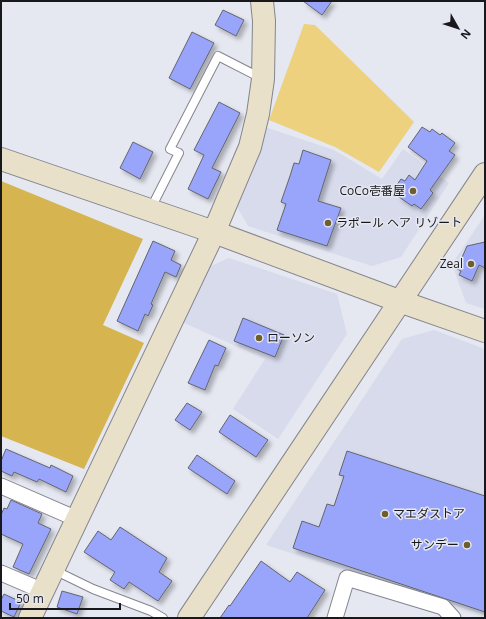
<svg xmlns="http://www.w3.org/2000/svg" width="486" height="619" font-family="'Open Sans','Noto Sans JP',sans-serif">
<defs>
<filter id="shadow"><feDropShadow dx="3.5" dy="3.5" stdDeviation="2" flood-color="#0004"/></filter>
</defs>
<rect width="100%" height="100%" fill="#e5e7f1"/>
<g fill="#d7dbec">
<polygon points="265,127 334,150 382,179 403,149 449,183 401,257 372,266 248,226 236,205"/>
<polygon points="485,215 485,309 466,303 452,264"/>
<polygon points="229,258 337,294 347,334 278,439 233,409 265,359 182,322 206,268"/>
<polygon points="434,330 485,349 485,615 266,545 402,339"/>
</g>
<polygon fill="#edd17e" points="304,24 315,25 414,122 379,172 335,147 269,120"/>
<polygon fill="#d6b550" points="1,181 143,239 103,325 144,343 84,469 1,436"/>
<g fill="#99a5fb" stroke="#63646d" filter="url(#shadow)">
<polygon points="303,1 332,1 322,15"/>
<polygon points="223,10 244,20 236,36 215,25"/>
<polygon points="192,32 214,43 190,89 169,78"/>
<polygon points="219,102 240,113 212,168 221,172 208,199 188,189 204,155 194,150"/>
<polygon points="422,127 430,132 432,129 440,135 442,133 455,143 449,151 455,155 430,190 433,193 421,209 414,204 412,206 399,197 400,194 394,189 401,179 405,181 409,175 415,180 427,161 408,147"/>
<polygon points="133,142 153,152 140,179 120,168"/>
<polygon points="303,150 331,160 318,201 341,208 327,246 277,230 286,204 281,202 290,176 294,163 299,164"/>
<polygon points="153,241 175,251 171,260 181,265 176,277 165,272 151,304 153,305 148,316 145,314 138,331 117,321"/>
<polygon points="485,242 485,268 479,265 472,281 459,275 461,271 457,269 467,246"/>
<polygon points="243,318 284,335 275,357 234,341"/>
<polygon points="209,340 226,348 218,366 215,365 205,390 188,383"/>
<polygon points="187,403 202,412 190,430 175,420"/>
<polygon points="230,415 268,440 256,457 219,432"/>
<polygon points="6,449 50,468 51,465 73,476 66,492 39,479 37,482 14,472 12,476 1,471 1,461"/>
<polygon points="347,451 485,496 485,612 293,548 302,521 319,527 327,504 334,506 344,476 339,475"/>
<polygon points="197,455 235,481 227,494 188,468"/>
<polygon points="11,500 42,514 38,523 51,529 29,574 13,567 23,544 1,534 1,515 4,508 7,509"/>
<polygon points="120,527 167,558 159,572 172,581 158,601 129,582 124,589 110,580 115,572 84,552 98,531 111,540"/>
<polygon points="261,561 290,582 297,572 325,590 307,618 220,618 229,605 230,606"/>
<polygon points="62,591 83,597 77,614 57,607"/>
<polygon points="4,594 21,602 14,617 1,611 1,600"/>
</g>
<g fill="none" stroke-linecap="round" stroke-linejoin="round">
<defs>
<g id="lane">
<polyline points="150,210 179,153 170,149 218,56 261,78"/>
<polyline points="54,570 93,589 151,611 163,618"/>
</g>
<g id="street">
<polyline points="1,486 77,519"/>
<polyline points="1,573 43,591"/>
<polyline points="335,618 347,578 443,607 453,618"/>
</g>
<g id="secondary">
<polyline points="1,159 214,232 399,301 485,331"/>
<polyline points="30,618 214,232 250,147 258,114 263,79 264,21 262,1"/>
<polyline points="189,618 485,174"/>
</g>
</defs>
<use href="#lane" stroke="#84858f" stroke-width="10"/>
<use href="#street" stroke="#84858f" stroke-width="17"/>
<use href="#secondary" stroke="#84858f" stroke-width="24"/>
<use href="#lane" stroke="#fff" stroke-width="8"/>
<use href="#street" stroke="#fff" stroke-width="15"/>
<use href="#secondary" stroke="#e8e0c8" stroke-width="22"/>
</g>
<g fill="#6e5e2b" stroke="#e5e7f1" stroke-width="1.5">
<circle cx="413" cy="191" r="4"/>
<circle cx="328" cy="223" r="4"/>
<circle cx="471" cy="264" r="4"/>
<circle cx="259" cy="338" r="4"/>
<circle cx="385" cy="514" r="4"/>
<circle cx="467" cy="545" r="4"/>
</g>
<g text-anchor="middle" stroke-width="3" stroke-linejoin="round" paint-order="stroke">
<g font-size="12" fill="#19191d" stroke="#e5e7f1" text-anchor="end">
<text x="405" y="195">CoCo壱番屋</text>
<text x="336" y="227" text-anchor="start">ラポール ヘア リゾート</text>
<text x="463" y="268">Zeal</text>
<text x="267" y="342" text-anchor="start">ローソン</text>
<text x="393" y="518" text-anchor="start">マエダストア</text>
<text x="459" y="549">サンデー</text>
</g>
</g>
<rect width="486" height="619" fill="none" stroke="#19191d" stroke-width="4"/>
<g transform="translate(458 28) rotate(129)" stroke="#e5e7f1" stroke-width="3" paint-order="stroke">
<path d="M0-3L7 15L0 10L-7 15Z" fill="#19191d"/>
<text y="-6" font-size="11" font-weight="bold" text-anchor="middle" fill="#19191d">N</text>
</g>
<path d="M10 603v6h110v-6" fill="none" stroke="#19191d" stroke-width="2"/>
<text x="16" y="603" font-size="12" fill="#19191d" stroke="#e5e7f1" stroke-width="3" paint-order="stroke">50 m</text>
</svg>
